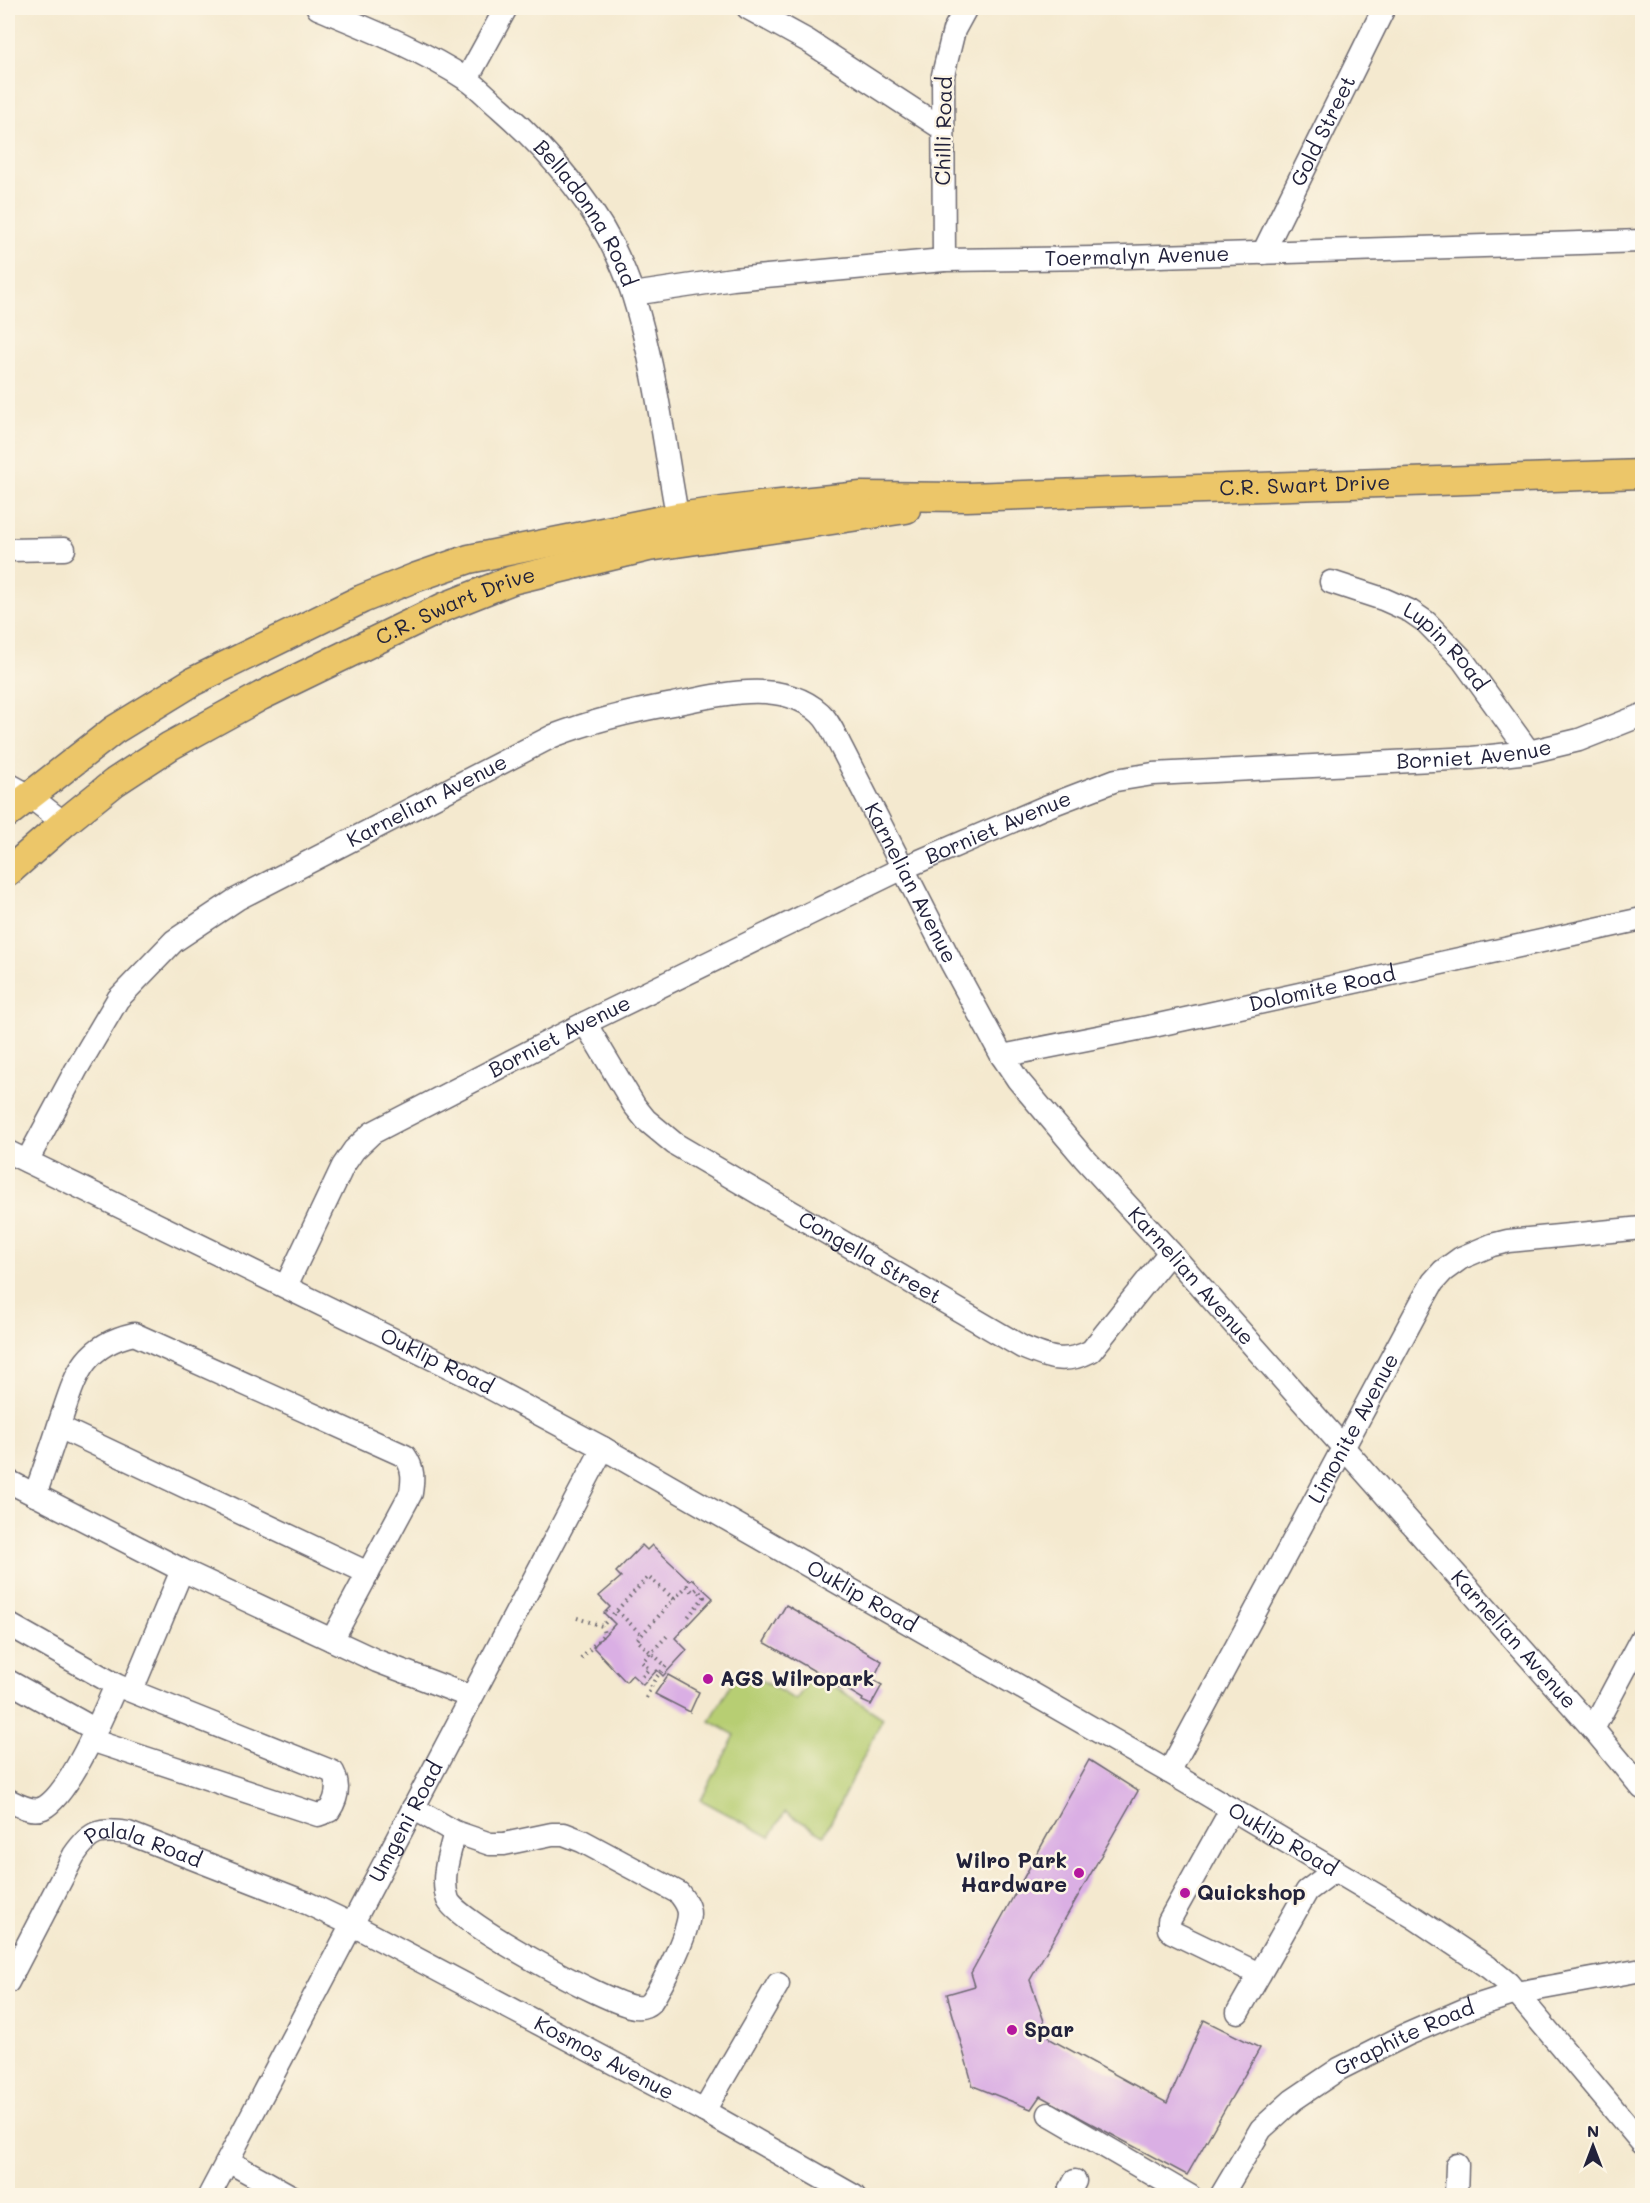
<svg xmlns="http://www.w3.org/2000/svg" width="1650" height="2203" font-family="Mali,sans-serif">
<rect width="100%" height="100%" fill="#fcf5e5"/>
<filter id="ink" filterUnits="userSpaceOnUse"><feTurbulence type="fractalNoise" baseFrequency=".0167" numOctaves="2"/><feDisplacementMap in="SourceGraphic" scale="12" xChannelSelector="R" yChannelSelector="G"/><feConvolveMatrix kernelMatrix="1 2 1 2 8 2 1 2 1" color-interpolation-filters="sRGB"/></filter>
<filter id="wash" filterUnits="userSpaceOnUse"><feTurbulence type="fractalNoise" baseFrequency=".008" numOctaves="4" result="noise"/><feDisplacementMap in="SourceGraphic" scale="24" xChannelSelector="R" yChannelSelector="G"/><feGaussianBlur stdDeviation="1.35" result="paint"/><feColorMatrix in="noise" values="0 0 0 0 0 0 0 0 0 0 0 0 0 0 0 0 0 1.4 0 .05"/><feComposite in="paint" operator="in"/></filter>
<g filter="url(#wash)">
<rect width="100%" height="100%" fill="#f4e9cf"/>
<polygon fill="#b7ce73" stroke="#6c7857" stroke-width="1.5" points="740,1668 796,1700 814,1673 883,1718 824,1835 785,1812 770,1837 701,1800 735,1735 710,1721"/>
<g id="blocks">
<g fill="#daafe4">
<polygon points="642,1545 647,1550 652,1545 690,1581 692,1579 713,1598 675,1638 687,1650 663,1676 657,1670 643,1685 632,1675 626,1682 593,1647 615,1624 604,1613 610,1607 599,1596 621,1577 616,1572"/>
<polygon points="786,1605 882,1661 873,1680 882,1685 871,1705 862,1701 863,1699 843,1687 842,1689 825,1680 825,1677 764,1642"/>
<polygon points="668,1675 699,1692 690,1712 655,1694"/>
<polygon points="1089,1760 1138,1791 1030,1980 1050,2039 1167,2103 1204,2020 1260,2048 1187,2175 1040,2096 1031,2109 973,2086 947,1994 975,1986 971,1973"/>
</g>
</g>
</g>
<g filter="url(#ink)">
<use href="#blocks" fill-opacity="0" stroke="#6c686f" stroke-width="1.5"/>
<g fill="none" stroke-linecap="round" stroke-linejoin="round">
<defs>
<g id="minor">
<path id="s1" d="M318 8C368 29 420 49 466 79 478 86 489 99 500 108 558 159 609 220 633 295 657 371 665 453 680 531"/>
<polyline points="748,8 808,41 943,129"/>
<polyline points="467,79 506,8"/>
<path id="s2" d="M1263 253 1384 8"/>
<polyline points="944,260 943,75 954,30 966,8"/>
<path id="s3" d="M633 294 733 279 944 260 1095 258 1642 241"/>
<polyline points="8,550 64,549"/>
<path id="s4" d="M1331 582 1383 599 1410 611 1426 622 1462 659 1529 752"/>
<polyline points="8,784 28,795 64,823"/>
<path id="s5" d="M585 1023 634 1105 646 1120 675 1144 1022 1347C1048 1358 1064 1365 1091 1351L1170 1252"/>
<path id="s6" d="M1002 1056 1158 1025 1642 919"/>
<path id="s7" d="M8 1152 466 1375 603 1448 1169 1772 1415 1918 1488 1967 1508 1983 1642 2143"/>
<path id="s8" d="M27 1161 76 1070 118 999 174 941 237 899 553 736C592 721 632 711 673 704 719 695 781 678 820 713 830 722 836 738 842 749L952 964 1002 1056 1018 1080 1084 1158 1170 1252 1593 1729 1642 1788"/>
<path id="s9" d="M286 1286 343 1166 354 1150 372 1133 585 1023 901 869 1043 808 1116 780 1153 774 1472 758 1529 752 1579 740 1642 715"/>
<polyline points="59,1427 368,1573"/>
<polyline points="8,1481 182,1570 377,1661 471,1697"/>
<path d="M35 1495C43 1472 52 1448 59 1425 75 1379 80 1346 134 1334L405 1456C414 1469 413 1479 411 1493L332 1640"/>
<path d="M8 1624 116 1685 333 1772C340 1786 337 1799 329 1811L318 1815 91 1740"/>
<polyline points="8,1681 96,1730"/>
<polyline points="132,1690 182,1570"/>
<polyline points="1593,1729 1642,1637"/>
<path id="s10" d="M1169 1772 1421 1303 1433 1282 1443 1271 1461 1258 1492 1245 1508 1241 1642 1228"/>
<path d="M8 1800C18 1805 32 1813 43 1808 69 1795 104 1713 116 1685"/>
<path d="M413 1808 455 1832 490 1844H504L552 1834H564L582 1841 679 1893C684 1900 689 1905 689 1914 688 1934 663 1984 651 2002 646 2007 642 2008 635 2007 608 2004 457 1922 448 1900 440 1878 450 1852 455 1832"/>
<polyline points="1231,1810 1169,1921 1169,1929 1172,1932 1259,1974"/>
<path id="s11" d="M8 1982 74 1855C91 1830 100 1829 128 1833L307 1903 351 1924 704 2111 854 2196"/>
<polyline points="1238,2012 1307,1891 1335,1870"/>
<polyline points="704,2111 778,1984"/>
<polyline points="1049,2114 1190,2196"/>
<polyline points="228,2161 291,2196"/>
<path id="s12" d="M209 2196 603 1448"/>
<polyline points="1067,2196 1075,2181"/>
<path id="s13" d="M1221 2196 1261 2129 1293 2100 1339 2069 1406 2035 1466 2009 1516 1993 1642 1970"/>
<polyline points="1456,2196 1457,2165"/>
</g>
<g id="major">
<path id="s14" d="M8 813 114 730 194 681 362 599 414 578 469 559 677 517 761 506 861 496 967 497 1642 474"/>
<path id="s15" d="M8 872 64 823 115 782 170 746 261 696 444 607 512 580 649 547 906 509"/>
</g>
</defs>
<use href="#minor" stroke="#6c686f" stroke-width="25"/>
<use href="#major" stroke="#6c686f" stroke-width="31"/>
<g stroke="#6c686f" stroke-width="4" stroke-dasharray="1.5 4.5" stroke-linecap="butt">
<polyline points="674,1599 687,1586 693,1592 697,1589 704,1597 688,1617"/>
<polyline points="617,1611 642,1635"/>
<polyline points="577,1618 602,1626 648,1577 674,1599 637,1640 666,1666 655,1679 646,1698"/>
<polyline points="581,1659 604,1634 602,1626"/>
<polyline points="642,1676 649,1669 642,1662 668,1635"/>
</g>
<use href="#minor" stroke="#fff" stroke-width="22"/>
<use href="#major" stroke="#ecc669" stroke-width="28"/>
</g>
</g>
<g fill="#b5179e" stroke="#fcf5e5" stroke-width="2">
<circle cx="708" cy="1679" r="6"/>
<circle cx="1079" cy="1873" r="6"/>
<circle cx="1185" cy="1893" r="6"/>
<circle cx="1012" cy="2030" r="6"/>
</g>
<g text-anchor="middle" stroke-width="5" stroke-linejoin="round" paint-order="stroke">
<g font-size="21" fill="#22223b" stroke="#fcf5e5">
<text dy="7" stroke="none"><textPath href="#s2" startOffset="136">Gold Street</textPath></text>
<text transform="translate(944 131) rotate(-89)" y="7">Chilli Road</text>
<text dy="7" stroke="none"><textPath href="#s1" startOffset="346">Belladonna Road</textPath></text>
<text dy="7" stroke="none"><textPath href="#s3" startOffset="506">Toermalyn Avenue</textPath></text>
<text dy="7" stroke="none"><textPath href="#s14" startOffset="1371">C.R. Swart Drive</textPath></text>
<text dy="7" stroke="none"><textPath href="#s15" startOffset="524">C.R. Swart Drive</textPath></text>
<text dy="7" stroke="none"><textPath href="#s4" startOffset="135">Lupin Road</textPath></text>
<text dy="7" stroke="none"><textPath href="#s9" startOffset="1360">Borniet Avenue</textPath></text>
<text dy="7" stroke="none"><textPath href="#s8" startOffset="556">Karnelian Avenue</textPath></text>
<text dy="7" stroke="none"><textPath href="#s9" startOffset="874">Borniet Avenue</textPath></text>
<text dy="7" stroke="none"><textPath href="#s8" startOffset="1168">Karnelian Avenue</textPath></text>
<text dy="7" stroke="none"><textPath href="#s6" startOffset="327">Dolomite Road</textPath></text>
<text dy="7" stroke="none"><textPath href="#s9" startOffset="388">Borniet Avenue</textPath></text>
<text dy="7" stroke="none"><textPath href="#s5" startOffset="378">Congella Street</textPath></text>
<text dy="7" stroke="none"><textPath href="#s8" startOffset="1654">Karnelian Avenue</textPath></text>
<text dy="7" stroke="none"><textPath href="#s7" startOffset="477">Ouklip Road</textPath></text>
<text dy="7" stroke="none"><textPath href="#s10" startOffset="390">Limonite Avenue</textPath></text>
<text dy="7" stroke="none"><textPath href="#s7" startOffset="963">Ouklip Road</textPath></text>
<text dy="7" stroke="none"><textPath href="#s8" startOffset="2140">Karnelian Avenue</textPath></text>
<text dy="7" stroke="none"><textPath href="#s12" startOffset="423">Umgeni Road</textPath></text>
<text dy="7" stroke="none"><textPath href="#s7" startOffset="1449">Ouklip Road</textPath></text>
<text dy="7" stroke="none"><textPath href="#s11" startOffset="224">Palala Road</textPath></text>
<text dy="7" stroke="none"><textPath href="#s13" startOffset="249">Graphite Road</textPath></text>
<text dy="7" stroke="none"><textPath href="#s11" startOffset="734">Kosmos Avenue</textPath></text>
</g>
<g font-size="21" font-weight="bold" fill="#22223b" stroke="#fcf5e5" text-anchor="start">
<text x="720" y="1686">AGS Wilropark</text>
<text x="1067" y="1868" text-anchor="end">Wilro Park<tspan x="1067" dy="24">Hardware</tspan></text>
<text x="1197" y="1900">Quickshop</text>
<text x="1024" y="2037">Spar</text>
</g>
</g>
<rect width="1650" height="2203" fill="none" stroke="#fcf5e5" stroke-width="30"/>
<g transform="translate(1593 2146)" stroke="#fcf5e5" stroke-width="4.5" paint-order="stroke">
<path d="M0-4.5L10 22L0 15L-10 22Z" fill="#22223b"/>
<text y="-9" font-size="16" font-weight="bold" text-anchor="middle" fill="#22223b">N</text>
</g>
</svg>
